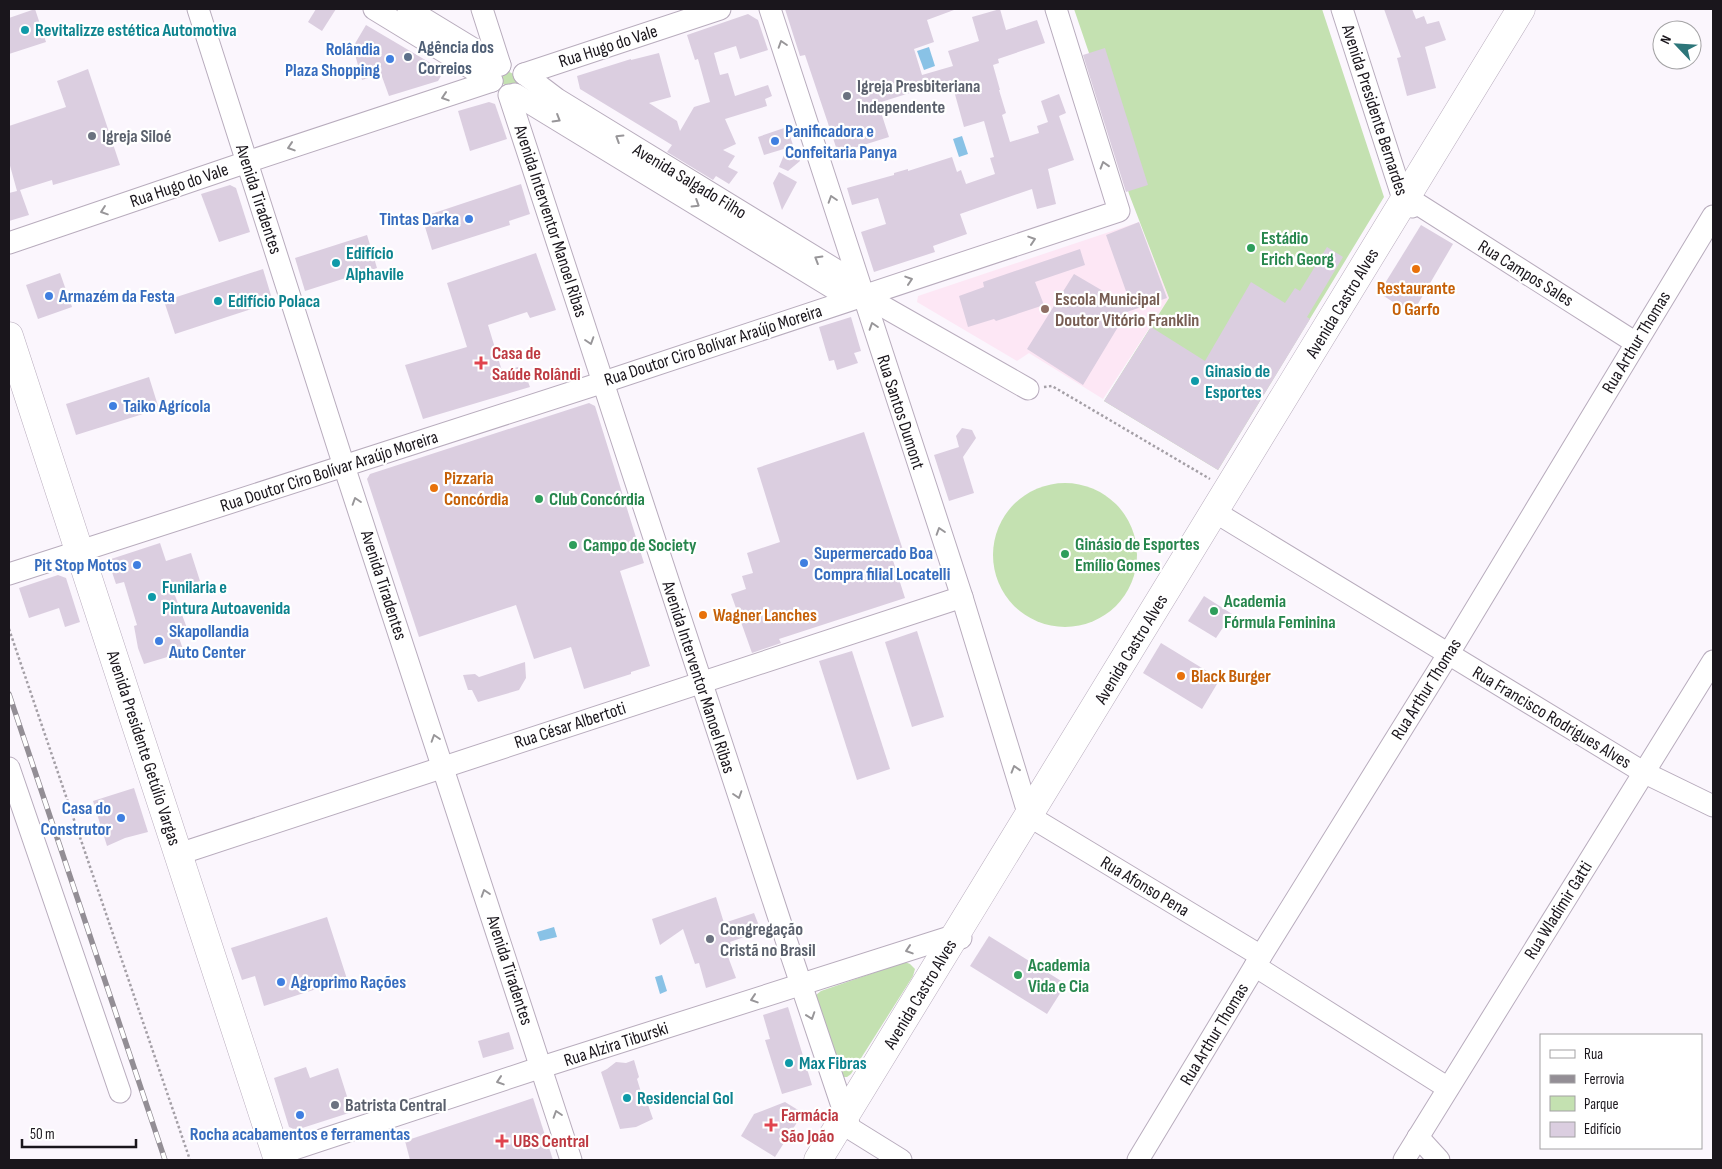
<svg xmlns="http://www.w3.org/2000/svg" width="1722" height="1169" font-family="'Sofia Sans Condensed',sans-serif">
<rect width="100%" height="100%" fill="#fbf6fd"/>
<polygon fill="#fde7f5" points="1139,222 1169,298 1103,399 1029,353 1017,361 917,302 918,296"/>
<g fill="#c4e1b1">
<polygon points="1074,9 1322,9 1384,197 1218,470 1104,401 1169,298 1129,194 1089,53"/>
<polygon points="504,69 519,77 522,82 520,85 514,89 499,82 496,74"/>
<circle cx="1065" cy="555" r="72"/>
<polygon points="905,962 910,964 915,969 913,976 851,1074 847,1077 843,1077 816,995 821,991"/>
</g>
<g fill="#89c2e6">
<polygon points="929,47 935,66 924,70 917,51"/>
<polygon points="962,136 968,154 959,157 953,139"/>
<polygon points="554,927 557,937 540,941 537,932"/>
<polygon points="662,975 667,991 660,994 655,977"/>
</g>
<g fill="#dbcee0">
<polygon points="35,9 46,42 9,54 9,18"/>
<polygon points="316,9 336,9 322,31 308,22"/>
<polygon points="785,9 954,9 954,10 927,20 934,42 914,49 922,75 953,66 948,51 979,41 972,17 1000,9 1006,30 1037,20 1045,43 998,59 999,63 993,65 1000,90 999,90 1006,113 1002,115 1010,142 1039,133 1037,126 1048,122 1041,101 1059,94 1066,113 1059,116 1074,160 1048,169 1056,204 1037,209 1032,189 960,214 967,234 933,246 935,252 874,272 861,232 886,224 878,198 852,205 847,188 894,175 894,173 908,169 908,171 952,157 957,172 961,170 966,184 995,174 990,158 994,157 984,121 964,127 951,80 878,103 889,137 838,153 805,55 800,56"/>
<polygon points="1384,9 1412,9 1416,19 1424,16 1427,24 1439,21 1446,40 1425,47 1436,88 1407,96 1397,58 1401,57"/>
<polygon points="748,14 758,20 768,50 740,59 736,46 714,53 720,75 728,73 735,96 768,85 772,96 765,99 767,106 725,119 736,144 723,150 735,156 728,167 738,172 729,184 716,176 713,180 667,152 672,145 580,89 577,76 631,59 631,60 659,53 671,97 649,103 677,121 680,131 694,107 710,102 698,59 695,60 687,35"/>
<polygon points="366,25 444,71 438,81 389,96 381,74 362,80 353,47"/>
<polygon points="1105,48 1148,185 1126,192 1083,55"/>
<polygon points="88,69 120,165 53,185 52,180 20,190 29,215 9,221 9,193 17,191 9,162 9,126 66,107 57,81"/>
<polygon points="489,102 495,104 507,139 470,151 458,111"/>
<polygon points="787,127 796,154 800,161 788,171 779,167 787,148 764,155 758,137"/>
<polygon points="779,172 797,182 782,210 773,183"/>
<polygon points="521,184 530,214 509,221 510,225 432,250 422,217"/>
<polygon points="230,185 236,188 250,232 219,242 201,194"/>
<polygon points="1139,222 1167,298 1127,312 1083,385 1027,349 1074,274 1132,308 1106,235"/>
<polygon points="1421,225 1453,244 1412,314 1379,293"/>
<polygon points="367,235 377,268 305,291 295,258"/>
<polygon points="1327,247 1343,257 1307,317 1310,319 1218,470 1104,401 1151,327 1205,361 1251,282 1285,303 1295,288 1300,291"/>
<polygon points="1080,249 1085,265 1035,282 1044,305 996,321 994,319 968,327 959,296 984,287 983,282"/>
<polygon points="536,253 556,310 530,318 527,312 488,325 502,371 522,366 530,387 423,419 405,365 467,347 447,283"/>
<polygon points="263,269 273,302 175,334 164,301"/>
<polygon points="60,273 72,307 38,319 26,285"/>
<polygon points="851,317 861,351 854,353 858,363 837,370 834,360 829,361 819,327"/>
<polygon points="149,377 159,409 76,435 66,404"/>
<polygon points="589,403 595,406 644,563 620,571 650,666 631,672 631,674 584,689 571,647 534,659 516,605 419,637 367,479 370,474"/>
<polygon points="962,428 972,430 976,438 963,457 974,493 949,501 934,455 959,447 956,436"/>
<polygon points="864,432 903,550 891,554 905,598 779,639 781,643 752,653 731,594 746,589 742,576 753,573 747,553 780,542 757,468"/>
<polygon points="160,543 166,561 191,553 200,581 173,590 188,631 178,635 184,652 144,664 138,648 134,626 137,625 124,582 116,584 108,560"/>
<polygon points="58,575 66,578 80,622 65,627 59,608 29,618 19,588"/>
<polygon points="1204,596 1232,614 1216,638 1188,621"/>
<polygon points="917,631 944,717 912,727 885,642"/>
<polygon points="1161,643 1220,679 1202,709 1143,673"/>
<polygon points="852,651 890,769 857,780 819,661"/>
<polygon points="525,662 526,678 519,690 478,702 472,690 468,690 463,675 475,674 479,677"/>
<polygon points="134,788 148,832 125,838 107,846 93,801"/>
<polygon points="716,897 724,923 754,913 761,931 730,942 734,952 727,954 736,978 706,988 699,963 695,964 683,929 660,945 652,919"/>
<polygon points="327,917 347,979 264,1006 255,976 242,980 231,948"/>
<polygon points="989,936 1066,984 1047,1014 970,966"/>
<polygon points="788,1007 812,1085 782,1094 765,1040 770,1039 763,1015"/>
<polygon points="509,1032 514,1049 483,1058 478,1041"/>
<polygon points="634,1060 639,1077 637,1079 644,1102 647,1102 653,1119 636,1127 620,1129 601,1072 607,1069 616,1062 626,1063"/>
<polygon points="306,1067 310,1078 338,1068 352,1112 296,1130 289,1127 274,1078"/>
<polygon points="533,1098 553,1160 410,1160 405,1141"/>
<polygon points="785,1102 803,1113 775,1157 741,1136 754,1114"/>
</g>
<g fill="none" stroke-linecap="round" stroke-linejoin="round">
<defs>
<g id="minor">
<polyline points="198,9 344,466 571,1160"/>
<polyline points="374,9 492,81"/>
<polyline points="408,9 500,65"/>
<polyline points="482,9 500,65"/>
<polyline points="770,9 962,597 1029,816 1261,956"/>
<polyline points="1342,9 1404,202 1412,207"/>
<polyline points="524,74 557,99 859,284"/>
<polyline points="524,74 720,9"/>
<polyline points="515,94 851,299"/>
<path d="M509 95C621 435 730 776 845 1115L851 1129 901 1160"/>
<polyline points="1416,203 1636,343"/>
<polyline points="9,243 247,162 492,81"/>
<polyline points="863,295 1028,389"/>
<polyline points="1215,512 1643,772 1713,806"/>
<polyline points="9,574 604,382 1119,211 1056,9"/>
<polyline points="9,768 120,1092"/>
<polyline points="179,854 962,597"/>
<polyline points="1255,966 1448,1088"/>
<polyline points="1418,1137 1439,1160"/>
<polyline points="276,1155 542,1067 956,935 961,938"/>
<polyline points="1138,1160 1261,956 1449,653 1713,216"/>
<polyline points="1404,1160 1713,661"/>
</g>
<g id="major">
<polyline points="9,336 278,1160"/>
<polyline points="818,1160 1521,9"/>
</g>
</defs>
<use href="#minor" stroke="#b8acbd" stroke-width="23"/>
<use href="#major" stroke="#b8acbd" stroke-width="29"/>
<g stroke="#a49fa6" stroke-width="2.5" stroke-dasharray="2.5 2.5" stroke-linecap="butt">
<polyline points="1044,387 1052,386 1210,479"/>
<polyline points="9,629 190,1160"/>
</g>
<use href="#minor" stroke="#fff" stroke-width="21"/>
<use href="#major" stroke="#fff" stroke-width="28"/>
<defs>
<polyline id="rail" points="9,694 165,1160"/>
</defs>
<use href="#rail" stroke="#938e95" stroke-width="5.5"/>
<use href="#rail" stroke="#fff" stroke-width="4" stroke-dasharray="11" stroke-linecap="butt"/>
</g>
<defs><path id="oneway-chevron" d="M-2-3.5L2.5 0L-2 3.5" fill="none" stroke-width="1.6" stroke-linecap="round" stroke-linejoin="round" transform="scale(1.25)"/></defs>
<g stroke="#989699">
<use href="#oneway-chevron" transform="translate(782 44) rotate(-108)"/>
<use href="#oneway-chevron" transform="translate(445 97) rotate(162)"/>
<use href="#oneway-chevron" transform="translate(557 119) rotate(31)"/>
<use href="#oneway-chevron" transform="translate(619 138) rotate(-148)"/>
<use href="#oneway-chevron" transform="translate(291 147) rotate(162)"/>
<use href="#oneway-chevron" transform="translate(1104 165) rotate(-107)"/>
<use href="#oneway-chevron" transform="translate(832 199) rotate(-108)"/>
<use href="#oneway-chevron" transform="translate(696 204) rotate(32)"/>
<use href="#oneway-chevron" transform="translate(104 211) rotate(161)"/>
<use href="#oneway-chevron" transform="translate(1032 240) rotate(-18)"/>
<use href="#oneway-chevron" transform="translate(818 259) rotate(-149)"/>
<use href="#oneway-chevron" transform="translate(909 280) rotate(-18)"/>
<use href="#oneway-chevron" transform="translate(873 326) rotate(-108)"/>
<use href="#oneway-chevron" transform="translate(590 341) rotate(72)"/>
<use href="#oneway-chevron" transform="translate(356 501) rotate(-108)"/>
<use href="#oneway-chevron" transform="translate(940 531) rotate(-108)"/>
<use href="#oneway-chevron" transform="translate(435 738) rotate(-108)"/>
<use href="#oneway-chevron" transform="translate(1015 769) rotate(-107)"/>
<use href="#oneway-chevron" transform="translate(738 795) rotate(72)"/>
<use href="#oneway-chevron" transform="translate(485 893) rotate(-108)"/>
<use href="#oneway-chevron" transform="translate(909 950) rotate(162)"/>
<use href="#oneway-chevron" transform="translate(754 999) rotate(162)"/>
<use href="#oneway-chevron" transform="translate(811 1016) rotate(71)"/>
<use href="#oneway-chevron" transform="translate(500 1081) rotate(162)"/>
<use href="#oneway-chevron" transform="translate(557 1114) rotate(-108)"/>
</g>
<g fill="#0f9aa8" stroke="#fff" stroke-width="2">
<circle cx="25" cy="30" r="5"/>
<circle cx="336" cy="263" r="5"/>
<circle cx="218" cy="301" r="5"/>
<circle cx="1195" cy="381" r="5"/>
<circle cx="152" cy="597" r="5"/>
<circle cx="789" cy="1063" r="5"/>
<circle cx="627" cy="1098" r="5"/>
</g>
<circle fill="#5c6f8a" stroke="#fff" stroke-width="2" cx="408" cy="57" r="5"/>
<g fill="#3f7fe0" stroke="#fff" stroke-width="2">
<circle cx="390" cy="59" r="5"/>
<circle cx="775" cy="141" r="5"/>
<circle cx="469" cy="219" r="5"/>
<circle cx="49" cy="296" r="5"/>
<circle cx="113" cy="406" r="5"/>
<circle cx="804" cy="563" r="5"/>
<circle cx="137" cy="565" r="5"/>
<circle cx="159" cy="641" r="5"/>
<circle cx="121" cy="818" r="5"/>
<circle cx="281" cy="982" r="5"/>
<circle cx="300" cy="1115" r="5"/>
</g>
<g fill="#6b7280" stroke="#fff" stroke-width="2">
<circle cx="847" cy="96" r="5"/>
<circle cx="92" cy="136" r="5"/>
<circle cx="710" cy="939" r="5"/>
<circle cx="335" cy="1105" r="5"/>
</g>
<g fill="#2e9e5b" stroke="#fff" stroke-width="2">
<circle cx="1251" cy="248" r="5"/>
<circle cx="539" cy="499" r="5"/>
<circle cx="573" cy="545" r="5"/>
<circle cx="1065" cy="554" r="5"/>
<circle cx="1214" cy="611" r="5"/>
<circle cx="1018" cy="975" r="5"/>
</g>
<g fill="#e8710a" stroke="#fff" stroke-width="2">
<circle cx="1416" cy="269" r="5"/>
<circle cx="434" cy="488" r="5"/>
<circle cx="703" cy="615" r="5"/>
<circle cx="1181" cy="676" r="5"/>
</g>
<circle fill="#8d6e63" stroke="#fff" stroke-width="2" cx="1045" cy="309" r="5"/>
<g fill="#e0444e" stroke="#fff" stroke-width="2">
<path d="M478.5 355.5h5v5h5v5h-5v5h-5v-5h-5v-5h5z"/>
<path d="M768.5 1117.5h5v5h5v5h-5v5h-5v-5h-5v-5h5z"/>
<path d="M499.5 1133.5h5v5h5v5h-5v5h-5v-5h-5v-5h5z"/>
</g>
<g text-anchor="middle" stroke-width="4.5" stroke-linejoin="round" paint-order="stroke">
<g font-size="18" font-weight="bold" fill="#0d838f" stroke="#fff" text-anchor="start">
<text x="35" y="36">Revitalizze estética Automotiva</text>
<text x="346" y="259">Edifício<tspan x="346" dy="21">Alphavile</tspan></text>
<text x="228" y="307">Edifício Polaca</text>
<text x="1205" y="377">Ginasio de<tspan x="1205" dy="21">Esportes</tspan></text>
<text x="162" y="593">Funilaria e<tspan x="162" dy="21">Pintura Autoavenida</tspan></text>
<text x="799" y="1069">Max Fibras</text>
<text x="637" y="1104">Residencial Gol</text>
</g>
<g font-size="18" fill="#1a161c" stroke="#fff">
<text transform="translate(608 46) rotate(-18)" y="6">Rua Hugo do Vale</text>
<text transform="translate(1375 110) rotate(72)" y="6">Avenida Presidente Bernardes</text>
<text transform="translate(690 181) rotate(31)" y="6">Avenida Salgado Filho</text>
<text transform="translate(179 185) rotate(-19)" y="6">Rua Hugo do Vale</text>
<text transform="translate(259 199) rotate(72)" y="6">Avenida Tiradentes</text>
<text transform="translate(551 221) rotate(72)" y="6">Avenida Interventor Manoel Ribas</text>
<text transform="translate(1526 273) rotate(32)" y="6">Rua Campos Sales</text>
<text transform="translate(1342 303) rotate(-59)" y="6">Avenida Castro Alves</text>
<text transform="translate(1636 342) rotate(-59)" y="6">Rua Arthur Thomas</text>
<text transform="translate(713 345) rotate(-18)" y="6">Rua Doutor Ciro Bolívar Araújo Moreira</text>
<text transform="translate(901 412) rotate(72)" y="6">Rua Santos Dumont</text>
<text transform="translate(329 471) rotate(-18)" y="6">Rua Doutor Ciro Bolívar Araújo Moreira</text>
<text transform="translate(384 585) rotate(72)" y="6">Avenida Tiradentes</text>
<text transform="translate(1131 649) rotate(-59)" y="6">Avenida Castro Alves</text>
<text transform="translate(699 677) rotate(72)" y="6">Avenida Interventor Manoel Ribas</text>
<text transform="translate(1426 689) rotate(-58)" y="6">Rua Arthur Thomas</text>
<text transform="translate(1552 717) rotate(31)" y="6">Rua Francisco Rodrigues Alves</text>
<text transform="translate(570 725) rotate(-18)" y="6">Rua César Albertoti</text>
<text transform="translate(144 748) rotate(72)" y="6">Avenida Presidente Getúlio Vargas</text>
<text transform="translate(1145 886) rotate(31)" y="6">Rua Afonso Pena</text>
<text transform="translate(1558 910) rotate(-58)" y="6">Rua Wladimir Gatti</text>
<text transform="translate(510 970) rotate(72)" y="6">Avenida Tiradentes</text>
<text transform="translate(920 994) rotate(-59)" y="6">Avenida Castro Alves</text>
<text transform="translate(1214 1034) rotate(-59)" y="6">Rua Arthur Thomas</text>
<text transform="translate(616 1044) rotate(-18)" y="6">Rua Alzira Tiburski</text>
</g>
<g font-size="18" font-weight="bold" fill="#4e5e75" stroke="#fff" text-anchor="start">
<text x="418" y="53">Agência dos<tspan x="418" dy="21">Correios</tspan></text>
</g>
<g font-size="18" font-weight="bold" fill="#366cbe" stroke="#fff" text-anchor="start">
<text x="380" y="55" text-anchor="end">Rolândia<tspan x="380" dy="21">Plaza Shopping</tspan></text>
<text x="785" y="137">Panificadora e<tspan x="785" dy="21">Confeitaria Panya</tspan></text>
<text x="459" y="225" text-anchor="end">Tintas Darka</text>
<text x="59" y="302">Armazém da Festa</text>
<text x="123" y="412">Taiko Agrícola</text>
<text x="814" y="559">Supermercado Boa<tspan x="814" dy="21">Compra filial Locatelli</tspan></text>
<text x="127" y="571" text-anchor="end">Pit Stop Motos</text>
<text x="169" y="637">Skapollandia<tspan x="169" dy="21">Auto Center</tspan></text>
<text x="111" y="814" text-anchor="end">Casa do<tspan x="111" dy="21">Construtor</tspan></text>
<text x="291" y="988">Agroprimo Rações</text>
<text x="300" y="1140" text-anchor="middle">Rocha acabamentos e ferramentas</text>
</g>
<g font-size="18" font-weight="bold" fill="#5b616d" stroke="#fff" text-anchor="start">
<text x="857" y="92">Igreja Presbiteriana<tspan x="857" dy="21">Independente</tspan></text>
<text x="102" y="142">Igreja Siloé</text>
<text x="720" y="935">Congregação<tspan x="720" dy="21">Cristã no Brasil</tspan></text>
<text x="345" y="1111">Batrista Central</text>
</g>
<g font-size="18" font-weight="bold" fill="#27864d" stroke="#fff" text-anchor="start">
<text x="1261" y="244">Estádio<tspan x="1261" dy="21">Erich Georg</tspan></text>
<text x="549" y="505">Club Concórdia</text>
<text x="1075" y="550">Ginásio de Esportes<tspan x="1075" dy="21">Emílio Gomes</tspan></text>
<text x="583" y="551">Campo de Society</text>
<text x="1224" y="607">Academia<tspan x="1224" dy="21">Fórmula Feminina</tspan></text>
<text x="1028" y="971">Academia<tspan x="1028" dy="21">Vida e Cia</tspan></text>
</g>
<g font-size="18" font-weight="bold" fill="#c56008" stroke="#fff" text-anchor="start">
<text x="1416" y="294" text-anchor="middle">Restaurante<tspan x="1416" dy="21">O Garfo</tspan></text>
<text x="444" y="484">Pizzaria<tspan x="444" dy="21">Concórdia</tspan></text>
<text x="713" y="621">Wagner Lanches</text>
<text x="1191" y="682">Black Burger</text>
</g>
<g font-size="18" font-weight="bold" fill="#785e54" stroke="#fff" text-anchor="start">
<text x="1055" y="305">Escola Municipal<tspan x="1055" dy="21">Doutor Vitório Franklin</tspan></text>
</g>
<g font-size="18" font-weight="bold" fill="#be3a42" stroke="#fff" text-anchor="start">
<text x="492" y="359">Casa de<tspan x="492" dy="21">Saúde Rolândi</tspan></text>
<text x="781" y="1121">Farmácia<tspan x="781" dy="21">São João</tspan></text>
<text x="513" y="1147">UBS Central</text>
</g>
</g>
<rect width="1722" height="1169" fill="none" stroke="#1a161c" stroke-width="20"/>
<rect x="1540" y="1034" width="162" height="115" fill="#ffffff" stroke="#a3a2a4"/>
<rect x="1550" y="1050" width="25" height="8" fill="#ffffff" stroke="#a3a2a4"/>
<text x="1584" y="1059" font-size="15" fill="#1a161c">Rua</text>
<rect x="1550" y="1075" width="25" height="8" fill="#938e95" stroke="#a3a2a4"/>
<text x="1584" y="1084" font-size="15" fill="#1a161c">Ferrovia</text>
<rect x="1550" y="1096" width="25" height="15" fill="#c4e1b1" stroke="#a3a2a4"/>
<text x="1584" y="1109" font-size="15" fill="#1a161c">Parque</text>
<rect x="1550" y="1122" width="25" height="15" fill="#dbcee0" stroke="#a3a2a4"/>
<text x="1584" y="1134" font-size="15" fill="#1a161c">Edifício</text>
<g transform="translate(1677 45) rotate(295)"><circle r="24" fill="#ffffff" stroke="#a3a2a4"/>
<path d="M0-4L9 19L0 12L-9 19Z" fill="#2d767a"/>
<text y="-8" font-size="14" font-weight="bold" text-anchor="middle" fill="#1a161c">N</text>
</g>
<path d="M22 1139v8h114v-8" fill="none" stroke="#1a161c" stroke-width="2.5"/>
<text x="30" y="1139" font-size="15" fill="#1a161c" stroke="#ffffff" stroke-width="4" paint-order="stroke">50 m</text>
</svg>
